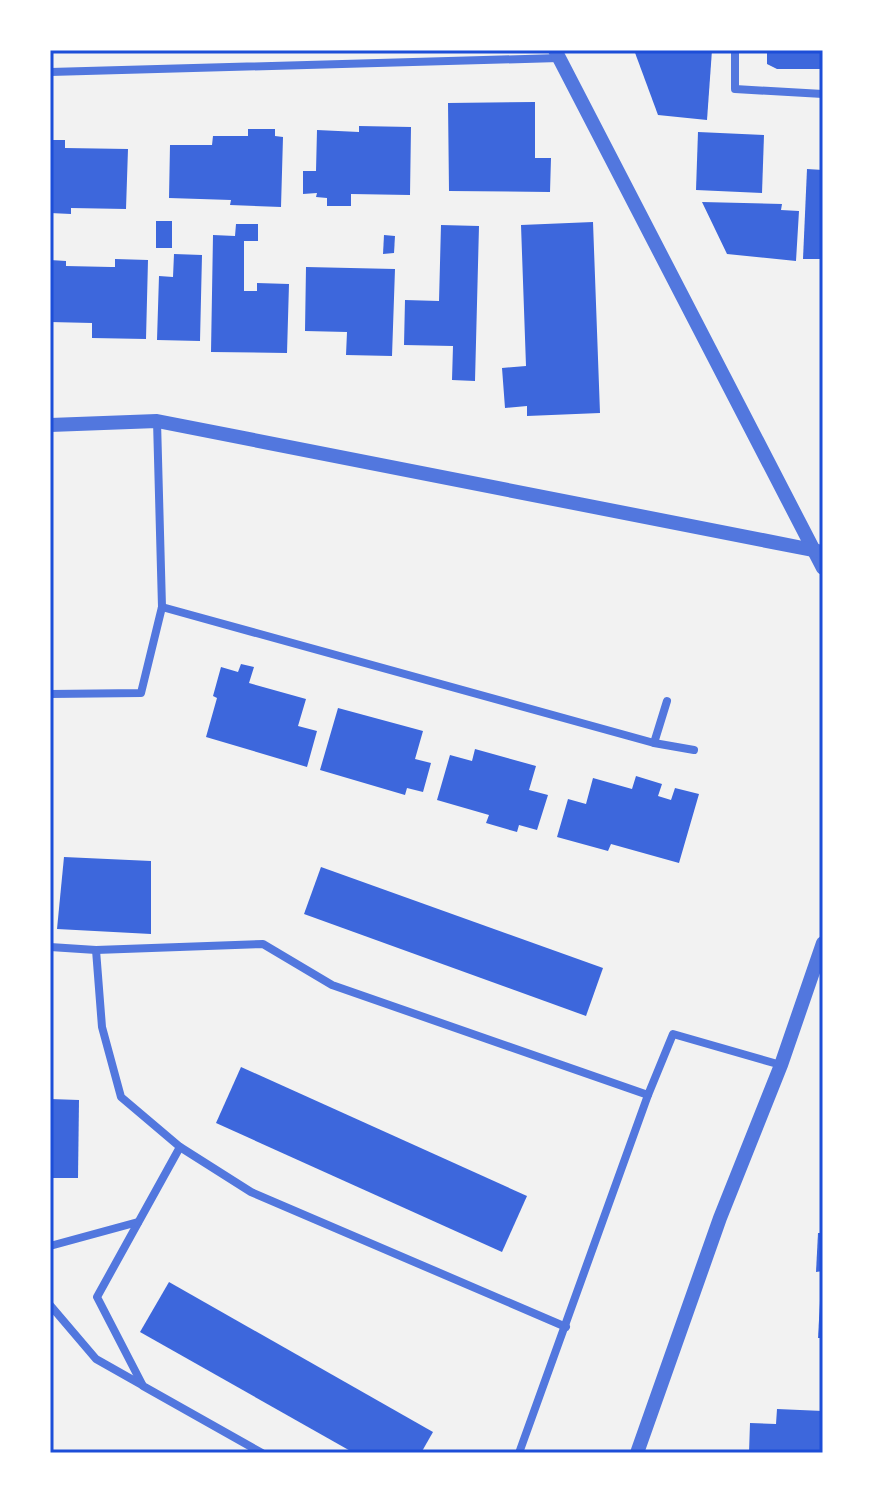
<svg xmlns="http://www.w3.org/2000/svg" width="873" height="1503" font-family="Karla,sans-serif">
<rect width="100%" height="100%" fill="#f2f2f2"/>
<g fill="#3d67dc">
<polygon points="634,50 712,50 707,120 658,115"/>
<polygon points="767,50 823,50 823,69 777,69 767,64"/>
<polygon points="535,102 535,158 551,158 550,192 449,191 448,103"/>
<polygon points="359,126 411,127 410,195 351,194 351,206 327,206 327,198 316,197 317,193 303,194 303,171 316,171 317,130 359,132"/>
<polygon points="248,129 275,129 275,136 283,137 281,207 230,205 231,200 169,198 170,145 212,145 213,136 248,136"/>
<polygon points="698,132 764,135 762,193 696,190"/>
<polygon points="50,140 65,140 65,148 128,149 126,209 71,208 71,214 50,213"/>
<polygon points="807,169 823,170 823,259 803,259"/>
<polygon points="702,202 782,204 781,210 799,211 796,261 727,254"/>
<rect x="156" y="221" width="16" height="27"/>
<polygon points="593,222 600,413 527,416 527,406 505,408 502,368 526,366 521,225"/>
<polygon points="236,224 258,224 258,241 244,241 244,291 257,291 257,283 289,284 287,353 211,352 213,235 235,236"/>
<polygon points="441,225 479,226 475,381 452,380 453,346 404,345 405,300 439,301"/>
<polygon points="384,235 395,236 394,253 383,254"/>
<polygon points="174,254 202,255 200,341 157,340 159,276 173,277"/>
<polygon points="115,259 148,260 146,339 92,338 92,323 50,322 50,260 66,261 66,266 111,267 115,267"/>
<polygon points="306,267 395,269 392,356 346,355 347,332 305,331"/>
<polygon points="241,664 254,667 249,683 306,699 298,726 317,731 307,767 206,737 217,698 213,696 221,667 238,672"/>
<polygon points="338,708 423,731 415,759 431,763 423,792 407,788 405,795 320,770"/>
<polygon points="475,749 536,766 529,790 548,795 537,830 519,825 517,832 486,823 489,815 437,800 450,755 472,761"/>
<polygon points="636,776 662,784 658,796 671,800 675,788 699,794 679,863 611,844 608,851 557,837 568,799 586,804 593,778 632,789"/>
<polygon points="64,857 151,861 151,934 57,929"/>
<polygon points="321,867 603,968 586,1016 304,914"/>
<polygon points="241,1067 527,1196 502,1252 216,1123"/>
<polygon points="50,1099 79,1100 78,1178 50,1178"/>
<polygon points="818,1233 823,1233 823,1271 816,1272"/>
<polygon points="169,1282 433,1432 421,1453 354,1453 140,1332"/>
<polygon points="821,1283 823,1283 823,1338 818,1338"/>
<polygon points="777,1409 823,1411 823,1453 749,1453 750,1423 776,1424"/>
</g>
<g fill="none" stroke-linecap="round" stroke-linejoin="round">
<g stroke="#5277de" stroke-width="8">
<polyline points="735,50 735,89 823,94"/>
<polyline points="50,72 559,58"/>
<polyline points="162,607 654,743 694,750"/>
<polyline points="50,694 141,693 162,607 157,421"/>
<polyline points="654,743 667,701"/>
<polyline points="50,947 96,950 263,944 332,985 648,1095 673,1034 781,1065"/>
<polyline points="96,950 102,1027 121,1097 180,1147 251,1192 566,1327"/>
<polyline points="180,1147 97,1297 143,1386 262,1453"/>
<polyline points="50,1246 138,1222"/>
<polyline points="50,1305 96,1359 142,1385"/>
<polyline points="519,1453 648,1095"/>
</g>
<g stroke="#5277de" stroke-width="14">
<polyline points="555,50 823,568"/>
<polyline points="50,425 157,421 823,552"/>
<polyline points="637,1453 720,1218 781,1065 823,943"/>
</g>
</g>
<rect width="873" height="1503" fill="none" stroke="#ffffff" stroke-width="104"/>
<rect x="52" y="52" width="769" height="1399" fill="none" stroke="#1d4ed8" stroke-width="3"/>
</svg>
